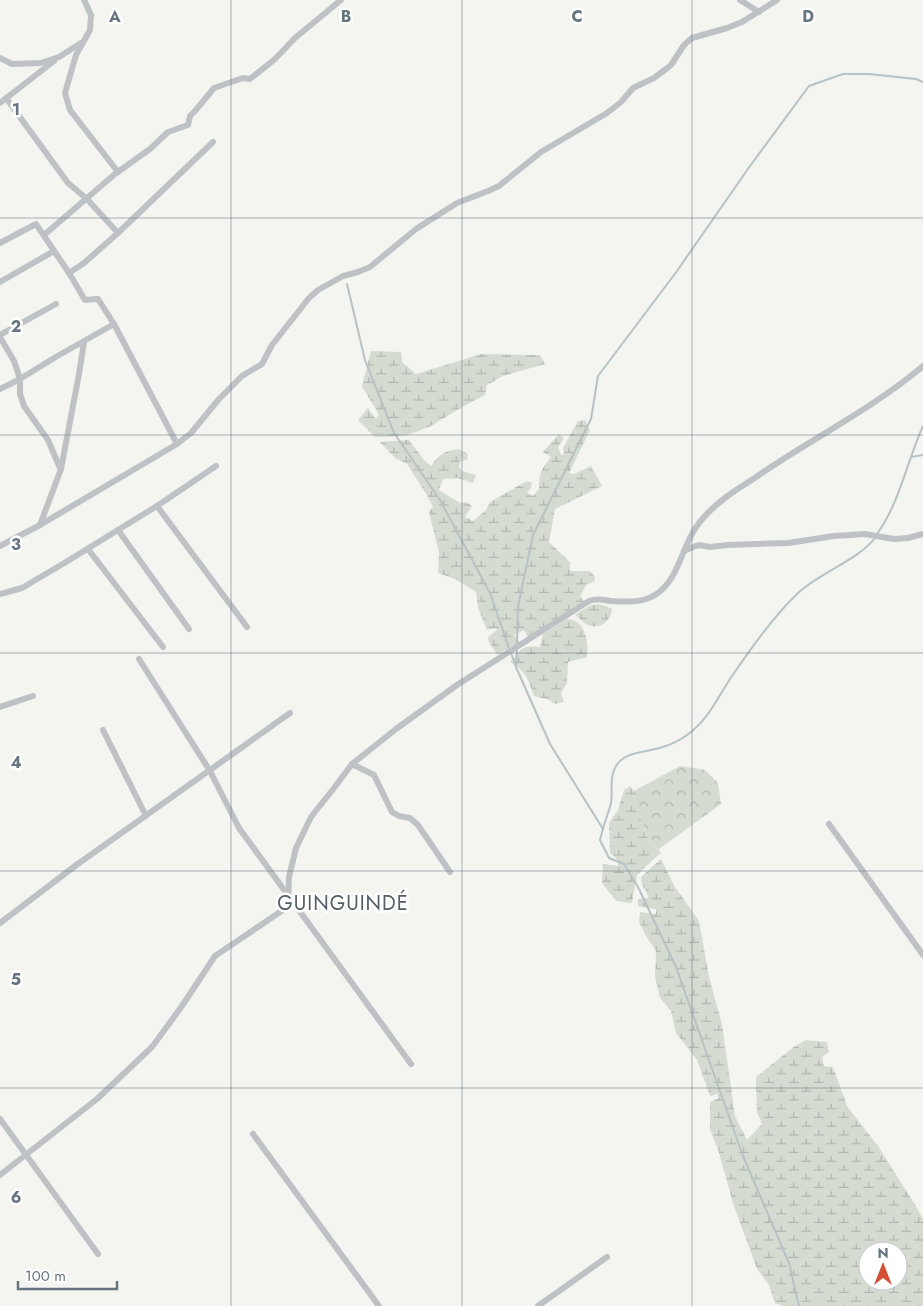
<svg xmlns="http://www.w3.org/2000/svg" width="923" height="1306" font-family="Jost,sans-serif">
<defs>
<pattern id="forest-crowns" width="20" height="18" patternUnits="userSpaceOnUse" patternTransform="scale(1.25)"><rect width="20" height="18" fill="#d6dbd2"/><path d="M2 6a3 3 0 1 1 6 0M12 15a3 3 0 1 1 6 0" fill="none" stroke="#b1b6b0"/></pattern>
<pattern id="wetland-marsh" width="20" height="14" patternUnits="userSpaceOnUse" patternTransform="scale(1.25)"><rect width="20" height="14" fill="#d6dbd2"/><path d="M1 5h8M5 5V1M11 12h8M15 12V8" fill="none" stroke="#b1b6b0"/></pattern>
</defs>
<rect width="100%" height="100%" fill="#f4f4f1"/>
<polygon fill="url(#forest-crowns)" points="680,766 705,770 718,783 721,804 659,849 652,847 635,804 634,791"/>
<g fill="url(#wetland-marsh)" fill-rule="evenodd">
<polygon points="371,351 401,352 402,362 416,374 481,354 540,355 545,364 503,376 487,385 485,395 464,406 431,426 405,436 375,437 358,420 368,408 376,419 379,415 362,386"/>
<path d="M585 420 590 430 569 473 574 474 591 466 602 486 555 509 549 542 570 562V571H590L595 577V581L586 585 580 597 584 601 528 637 524 630 514 635 519 642 497 655 488 640 489 636 497 630 495 628 487 630 478 608 476 592 455 579 438 573 439 553 429 512 433 507 427 495 407 464 395 458 380 442 409 440 424 460 431 466C439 454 445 451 459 449L468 454 467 460 460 461 459 467 462 471 476 475 473 483 457 478 443 479 439 490 460 503 466 502 472 506 465 517 473 521 486 510 490 502 527 481 532 483 531 488 527 492 532 496 539 490C539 473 541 470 551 457L543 452 559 434 564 438 558 447 561 455 564 454 563 448 578 421Z"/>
<path d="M597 604 606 606 612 609C611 621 600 630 588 625 583 623 580 618 575 615L589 606Z"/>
<path d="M567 619C585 619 589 642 587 657L568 662 567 683 561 693 564 702 555 704 547 699 534 696C528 679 526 671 510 662 522 649 522 644 540 647L543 634Z"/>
<polygon points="630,786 634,791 635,804 652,847 659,849 661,853 656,857 637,875 632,903 616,901 602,883 603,864 618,866 618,860 610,853 609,823 618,810 624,790"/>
<path d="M661 859 675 887 699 921 709 977 722 1024 735 1116 747 1140 762 1124 757 1112 756 1077 795 1046 806 1040 827 1042 829 1052 822 1057 824 1066 833 1067 847 1106 878 1146 914 1203 923 1219V1306H782L775 1303 769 1285 757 1269 733 1203 718 1149 710 1130V1102L719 1098 718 1094 710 1096 697 1060 676 1033 671 1011 660 998 655 976 656 951 646 936 639 922 640 912 656 914V909L638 906V899L648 898C647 889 641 888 641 877ZM868 1251H898V1281H868Z"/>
</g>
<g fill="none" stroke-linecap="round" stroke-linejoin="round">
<g stroke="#b7c2c5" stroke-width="2">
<polyline points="347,284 365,360 394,433 440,500 490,593 509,648"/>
<polyline points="911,457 923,455"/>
<path d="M877 534C900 502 907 461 923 426"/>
<polyline points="517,645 518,606 533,535 591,419 598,376 677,271 750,166 809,86 843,74 869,74 916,79 923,82"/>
<polyline points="511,653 516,667 550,744 603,829 600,840 609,858 624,864 638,887 676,967 743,1156 789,1263 799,1306"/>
<polyline points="516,665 517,650"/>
<path d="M603 829C605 820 609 812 611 803 613 791 609 777 616 766 624 752 645 752 660 748 670 745 678 742 687 735 707 721 717 699 730 679 750 649 772 618 798 593 819 573 858 560 875 538"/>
</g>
<g stroke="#bec2c5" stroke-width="6">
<polyline points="84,0 91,15 90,30 76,55 65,93 70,110 118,172"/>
<polyline points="740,0 759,12"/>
<polyline points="0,58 12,64 41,63 59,57 81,43"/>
<polyline points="6,98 68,183 87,199 118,233"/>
<polyline points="0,103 54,61"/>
<polyline points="44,235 115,174 150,149 168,132 188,125 190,116 195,111 214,88 243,78 250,79 275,59 295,38 341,0"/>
<polyline points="0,243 36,224 69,273 85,300 98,299 114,324 177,444"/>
<polyline points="69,273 84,263 118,233 213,142"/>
<polyline points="0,282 54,251"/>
<polyline points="0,335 56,304"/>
<polyline points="0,337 14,361 20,379 20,394 24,406 48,440 60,468"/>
<polyline points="0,389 20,379 54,358 114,324"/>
<polyline points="157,506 247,627"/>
<polyline points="40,525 61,469 79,374 84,342"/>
<polyline points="118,530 189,629"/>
<polyline points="0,546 40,525 177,444 191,433 219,399 242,376 262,364 272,345 309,298 318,290 343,276 358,272 370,267 416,229 457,203 488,191 499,186 541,152 607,113 621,102 633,88 654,78 666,69 671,65 684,45 692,38 727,28 742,22 777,0"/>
<polyline points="88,549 163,647"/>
<polyline points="684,551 693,547 699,545 710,547 728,545 788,543 834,536 865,534 894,539 908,538 923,534"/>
<polyline points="0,594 22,588 66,562 157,506 216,466"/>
<polyline points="139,659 210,771 239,828 411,1064"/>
<polyline points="0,707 33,696"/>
<polyline points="103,730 146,816"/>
<polyline points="352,764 374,775 392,812 399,816 410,818 418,825 450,872"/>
<polyline points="829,824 923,955"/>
<polyline points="0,923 75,866 290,713"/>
<polyline points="0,1119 98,1254"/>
<polyline points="253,1134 379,1306"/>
<path d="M0 1175 97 1099 152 1047 182 1006 215 956 283 910 288 904 289 877 296 848 311 817 334 788 352 764 396 729 457 685 589 601C597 598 603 600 611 601 626 602 642 603 655 595 676 582 681 554 692 534 699 520 712 508 725 498 735 490 746 484 756 477 811 439 872 409 923 366"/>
<polyline points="538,1306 607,1257"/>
</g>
</g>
<path fill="none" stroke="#66757f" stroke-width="1" stroke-opacity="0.55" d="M231 0V1306M462 0V1306M692 0V1306M0 218H923M0 435H923M0 653H923M0 871H923M0 1088H923"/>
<g text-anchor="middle" stroke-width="5" stroke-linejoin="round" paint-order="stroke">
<g font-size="20" letter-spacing="1" fill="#535e65" stroke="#fff">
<text x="343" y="910">GUINGUINDÉ</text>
</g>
</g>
<g font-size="16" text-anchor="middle" font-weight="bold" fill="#66757f" stroke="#fff" stroke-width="5" stroke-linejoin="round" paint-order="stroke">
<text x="115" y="22">A</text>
<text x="346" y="22">B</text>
<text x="577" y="22">C</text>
<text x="808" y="22">D</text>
<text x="16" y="115">1</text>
<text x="16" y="332">2</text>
<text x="16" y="550">3</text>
<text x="16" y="768">4</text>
<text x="16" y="985">5</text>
<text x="16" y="1203">6</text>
</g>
<g transform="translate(883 1266)"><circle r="24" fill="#ffffff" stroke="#c2c8cc"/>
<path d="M0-4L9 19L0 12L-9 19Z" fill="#d34f33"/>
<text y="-8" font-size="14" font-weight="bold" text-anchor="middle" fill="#66757f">N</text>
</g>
<path d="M18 1281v8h99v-8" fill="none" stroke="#66757f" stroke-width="2.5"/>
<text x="25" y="1281" font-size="15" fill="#66757f" stroke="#ffffff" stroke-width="4" paint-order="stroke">100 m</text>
</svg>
